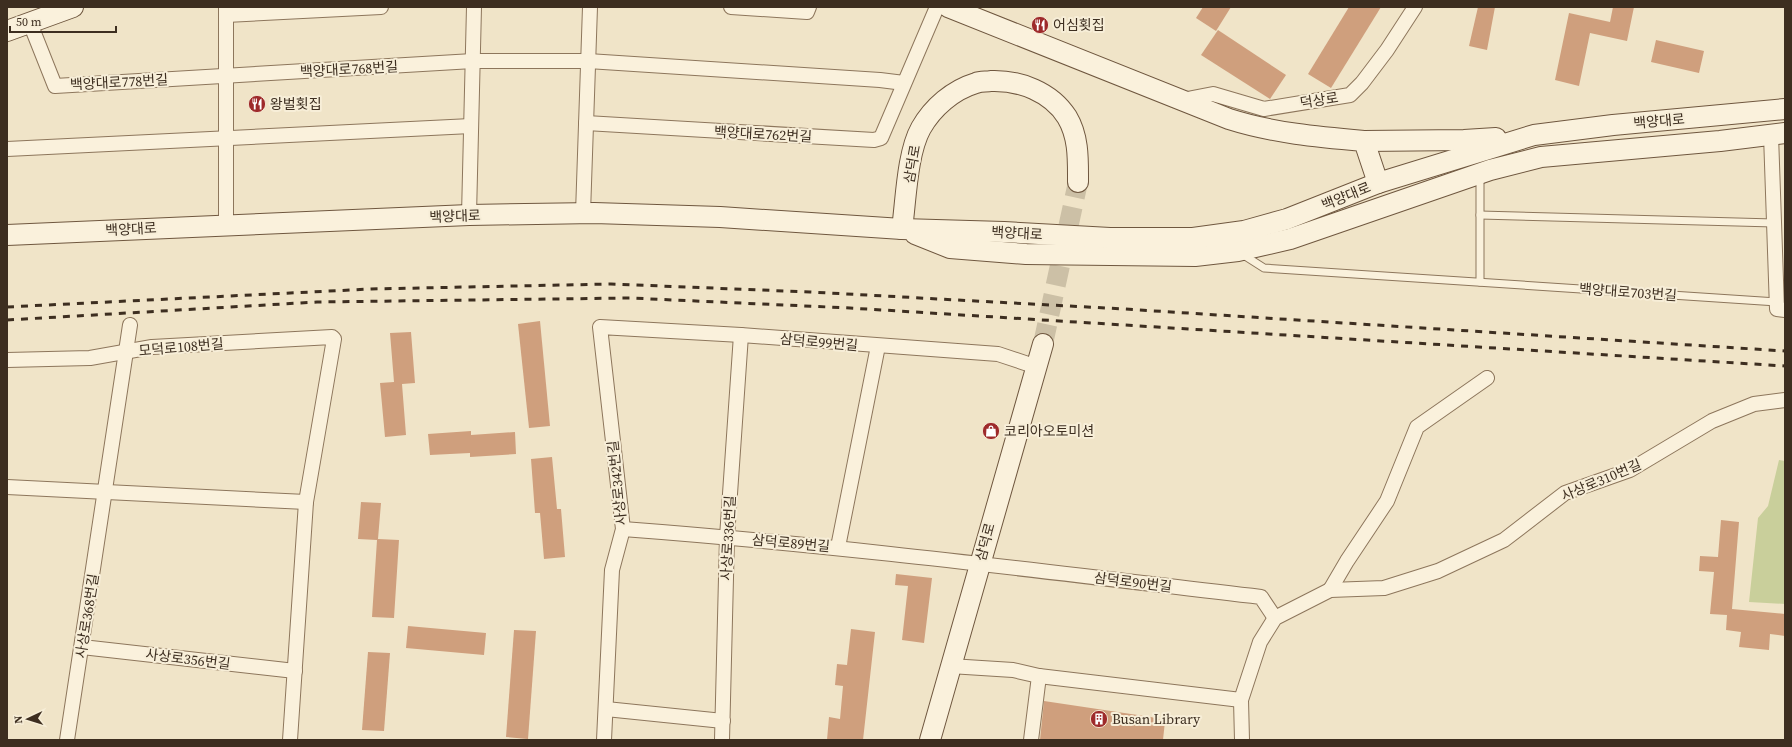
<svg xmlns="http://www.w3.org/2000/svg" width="1792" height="747" font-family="'Source Serif 4','Noto Sans KR',serif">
<rect width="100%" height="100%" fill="#f0e4c8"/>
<polygon fill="#c9cf9b" points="1779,460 1785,461 1785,604 1749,602 1758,518 1768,506"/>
<g fill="#cf9f7d">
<polygon points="1203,7 1231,7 1216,31 1196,18"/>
<polygon points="1349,7 1381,7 1331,88 1308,74"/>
<polygon points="1478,7 1495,7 1487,50 1469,46"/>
<polygon points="1613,7 1634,7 1627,41 1590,33 1579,86 1555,80 1569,13 1610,22"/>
<polygon points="1218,30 1286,75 1270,99 1201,55"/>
<polygon points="1656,40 1704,51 1699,73 1651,62"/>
<polygon points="540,321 550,426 529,428 518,324"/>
<polygon points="411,332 415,383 402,384 406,435 385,437 380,383 394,382 390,333"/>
<polygon points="471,431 471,435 515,432 516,454 470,457 470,453 430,455 428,434"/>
<polygon points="552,457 557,509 561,509 565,557 544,559 540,513 535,513 531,459"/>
<polygon points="361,502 381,503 378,539 399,540 394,618 372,617 377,540 358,539"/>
<polygon points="1721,520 1739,522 1732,609 1785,614 1785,636 1770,634 1769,650 1739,647 1741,632 1726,630 1727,615 1710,614 1714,572 1699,571 1700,556 1718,557"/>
<polygon points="896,574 932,578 924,643 902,640 908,586 895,585"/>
<polygon points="408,626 486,633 484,655 406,648"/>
<polygon points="851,629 875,632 863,740 827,740 829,717 840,719 843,686 835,685 837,664 847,665"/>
<polygon points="514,630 536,631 528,739 506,737"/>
<polygon points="368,652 390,653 384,731 362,730"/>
<polygon points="1044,701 1151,717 1165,721 1163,740 1040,740"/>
</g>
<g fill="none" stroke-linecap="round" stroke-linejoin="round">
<polyline stroke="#ccc0a6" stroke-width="20" stroke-dasharray="20 10" stroke-linecap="butt" points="1043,344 1078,182"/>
<defs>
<g id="service">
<polyline points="1480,215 1774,223"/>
<polyline points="1242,254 1264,268 1777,302"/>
<polyline points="1480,282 1480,175"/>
</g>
<g id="minor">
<polyline points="731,7 807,12 809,7"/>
<polyline points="226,15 381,7"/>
<polyline points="30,23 55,86 473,61 588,61 880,80 904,83"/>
<polyline points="1182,100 1213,94 1264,109 1350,95 1362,83 1387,50 1415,7"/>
<polyline points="586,123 874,140 881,138 937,7"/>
<polyline points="1771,135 1777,309 1785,310"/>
<polyline points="7,149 471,126"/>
<polyline points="583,213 590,7"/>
<polyline points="469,215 474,7"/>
<polyline points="226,225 226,7"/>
<polyline points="7,360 90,358 152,347 332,337 334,339 306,502 290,740"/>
<polyline points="7,487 306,502"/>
<path d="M623 529C837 545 1048 572 1261 597L1275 618"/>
<polyline points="838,547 878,346"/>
<polyline points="1330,590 1347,561 1387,501 1417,427 1487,378"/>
<polyline points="82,647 295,671"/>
<polyline points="950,666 1013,670 1039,676 1241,700"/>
<polyline points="606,709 723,721"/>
<polyline points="67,740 130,325"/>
<polyline points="604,740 612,570 623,529 600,327 741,335 998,354 1037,367"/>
<polyline points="722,740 727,537 741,335"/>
<polyline points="1031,740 1039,676"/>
<polyline points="1242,740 1241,700 1260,642 1275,618 1330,590 1384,588 1438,571 1504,540 1565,493 1630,470 1712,421 1754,404 1785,400"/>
</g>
<g id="secondary">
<path d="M948 7 1229 119C1273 133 1318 137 1364 141L1378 183"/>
<polyline points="7,31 73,7"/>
<polyline points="1364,141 1464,140 1496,138"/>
<path d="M902 229C906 200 907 153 921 128 933 107 953 90 976 83 981 81 986 82 991 81 1020 80 1051 92 1067 117 1079 137 1078 160 1078 182"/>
<polyline points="915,234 950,248 1026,254 1195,256 1238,251 1290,239 1490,170 1541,157 1720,141 1785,133"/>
<polyline points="7,235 469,215 594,213 720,217 902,229 1004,232 1110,238 1193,238 1244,231 1287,219 1378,183 1534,135 1613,125 1785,109"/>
<polyline points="930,740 1043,344"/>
</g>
</defs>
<use href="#service" stroke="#8d765c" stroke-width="9"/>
<use href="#minor" stroke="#8d765c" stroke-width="16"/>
<use href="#secondary" stroke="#6f573f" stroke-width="22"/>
<use href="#service" stroke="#faf1dc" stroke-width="7"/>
<use href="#minor" stroke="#faf1dc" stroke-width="14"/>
<use href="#secondary" stroke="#faf1dc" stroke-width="20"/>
<g stroke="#3d2e20" stroke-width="3" stroke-dasharray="7 7" stroke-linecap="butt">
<polyline points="7,307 371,289 611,284 810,292 1124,309 1785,351"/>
<polyline points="7,320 317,302 630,298 850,308 1785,366"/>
</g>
</g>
<defs>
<symbol id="restaurant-disc" viewBox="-11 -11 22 22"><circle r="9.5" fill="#9e2a2b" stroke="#f7eed8"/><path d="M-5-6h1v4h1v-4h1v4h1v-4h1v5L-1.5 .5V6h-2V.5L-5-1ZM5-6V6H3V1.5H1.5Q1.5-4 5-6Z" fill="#fff"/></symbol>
<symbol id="shop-disc" viewBox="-11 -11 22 22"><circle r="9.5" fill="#9e2a2b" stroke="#f7eed8"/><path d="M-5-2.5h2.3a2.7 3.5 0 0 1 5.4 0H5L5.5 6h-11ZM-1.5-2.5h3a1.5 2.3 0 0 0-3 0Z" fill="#fff"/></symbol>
<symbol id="building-disc" viewBox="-11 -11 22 22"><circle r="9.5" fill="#9e2a2b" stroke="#f7eed8"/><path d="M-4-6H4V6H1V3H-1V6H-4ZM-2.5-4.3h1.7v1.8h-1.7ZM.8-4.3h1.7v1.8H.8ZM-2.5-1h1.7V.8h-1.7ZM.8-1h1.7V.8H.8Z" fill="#fff"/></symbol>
</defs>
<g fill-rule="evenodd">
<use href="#restaurant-disc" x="1030" y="15" width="20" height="20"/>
<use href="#restaurant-disc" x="247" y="94" width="20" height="20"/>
<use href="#shop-disc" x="981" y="421" width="20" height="20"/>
<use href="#building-disc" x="1089" y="709" width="20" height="20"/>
</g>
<g text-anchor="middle" stroke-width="4" stroke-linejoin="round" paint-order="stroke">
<g font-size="14" fill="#3d2e20" stroke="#f7eed8" text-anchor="start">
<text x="1053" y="30">어심횟집</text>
<text x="270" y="109">왕벌횟집</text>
<text x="1004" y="436">코리아오토미션</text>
<text x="1112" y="724">Busan Library</text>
</g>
<g font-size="14" fill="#3d2e20" stroke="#f7eed8">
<text transform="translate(349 69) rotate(-3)" y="5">백양대로768번길</text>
<text transform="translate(119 82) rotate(-3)" y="5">백양대로778번길</text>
<text transform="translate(1319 100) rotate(-9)" y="5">덕상로</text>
<text transform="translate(1659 121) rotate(-5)" y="5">백양대로</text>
<text transform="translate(763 134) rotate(3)" y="5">백양대로762번길</text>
<text transform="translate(912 164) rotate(-80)" y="5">삼덕로</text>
<text transform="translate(1346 196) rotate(-22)" y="5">백양대로</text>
<text transform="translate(455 216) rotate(-2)" y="5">백양대로</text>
<text transform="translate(131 229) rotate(-3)" y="5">백양대로</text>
<text transform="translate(1017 233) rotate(3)" y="5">백양대로</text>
<text transform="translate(1628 292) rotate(4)" y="5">백양대로703번길</text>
<text transform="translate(819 342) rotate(5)" y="5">삼덕로99번길</text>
<text transform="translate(181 347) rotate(-5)" y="5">모덕로108번길</text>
<text transform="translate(1601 480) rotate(-23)" y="5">사상로310번길</text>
<text transform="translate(617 483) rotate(-96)" y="5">사상로342번길</text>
<text transform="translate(728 538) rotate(-87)" y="5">사상로336번길</text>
<text transform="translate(985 542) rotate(-75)" y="5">삼덕로</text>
<text transform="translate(791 543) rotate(5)" y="5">삼덕로89번길</text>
<text transform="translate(1133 582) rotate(7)" y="5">삼덕로90번길</text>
<text transform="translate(87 616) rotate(-81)" y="5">사상로368번길</text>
<text transform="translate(188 659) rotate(7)" y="5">사상로356번길</text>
</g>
</g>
<rect width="1792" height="747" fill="none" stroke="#3d2e20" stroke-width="16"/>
<g transform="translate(28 719) rotate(266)" stroke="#f7eed8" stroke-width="3" paint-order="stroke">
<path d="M0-3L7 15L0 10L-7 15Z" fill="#3d2e20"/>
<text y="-6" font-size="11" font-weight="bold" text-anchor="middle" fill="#3d2e20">N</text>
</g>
<path d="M10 26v6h106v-6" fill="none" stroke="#3d2e20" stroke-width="2"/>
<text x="16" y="26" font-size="12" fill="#3d2e20" stroke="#f7eed8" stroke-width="3" paint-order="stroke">50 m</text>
</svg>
